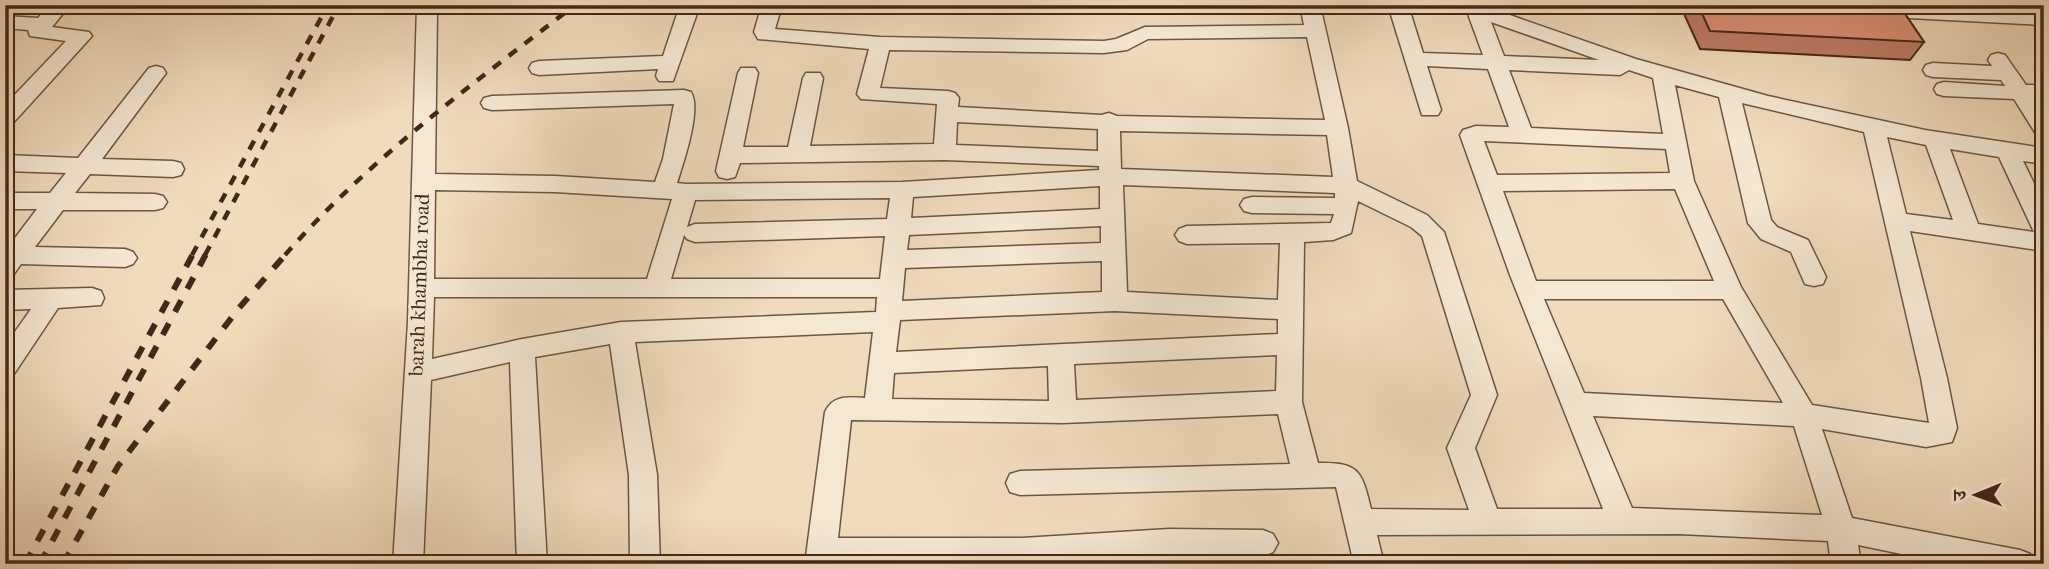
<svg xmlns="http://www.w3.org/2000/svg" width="2049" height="569" font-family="'IM FELL French Canon','Noto Serif Devanagari',serif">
<rect width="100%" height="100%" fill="#f0dbbb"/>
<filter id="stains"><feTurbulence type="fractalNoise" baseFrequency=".00286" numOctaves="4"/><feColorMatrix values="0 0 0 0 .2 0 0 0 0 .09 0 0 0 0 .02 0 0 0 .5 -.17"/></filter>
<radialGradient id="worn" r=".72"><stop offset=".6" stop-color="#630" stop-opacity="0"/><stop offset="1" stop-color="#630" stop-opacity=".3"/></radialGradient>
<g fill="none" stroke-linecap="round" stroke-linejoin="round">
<defs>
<g id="minor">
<polygon points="49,5 70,5 52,27 89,32 92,36 13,123 5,125 5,105 66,41 30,36 28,30 5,28 5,16 38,18"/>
<path d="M417 5 500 6 497 10 490 12 437 13 435 174 555 176 655 182 663 159 674 104 492 110 484 108 481 103 484 98 492 96 684 90 691 92C702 109 683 164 677 183L686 184 902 182 1099 170V166L944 160 740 163 735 177 727 179 719 177 716 171 738 73 741 68H755L758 73 743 147H788L803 78 806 73H820L823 78 810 146 934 144 937 104 861 99 857 94 869 49 758 39 754 32 762 5H782L775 29 880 37 1104 41 1116 39 1145 27 1304 25 1300 5H1320L1348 128 1357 181 1427 215 1444 232 1497 395 1475 448 1497 509H1603L1510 275 1460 135 1463 130 1476 126 1509 127 1488 69 1427 66 1441 110 1438 115H1422L1388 5H1408L1423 53 1483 55 1468 14 1454 9 1451 5H1481L1636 59 1768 96 1925 130 2044 148V164L2023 161 2044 204V251L1910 231 1947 378 1957 428 1952 442 1926 447 1822 429 1852 518 2020 550 2030 554 2035 564H1950L1858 545 1861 564H1831L1828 541 1679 534 1377 535 1384 564H1354L1336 487 1020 495 1010 492 1006 483 1010 474 1020 471 1290 464 1278 414 1063 423 851 420 838 538H1022L1169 529 1263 530 1273 534 1278 543 1273 552 1263 556 1169 555 1033 564H805L825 412C833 395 848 397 865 398L873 332 635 342 657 475 660 564H630L629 475 610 344 535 357 547 564H517L510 362 431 380 423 564H393L408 322ZM1491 22 1599 60 1504 56ZM1307 37 1325 120 1117 116 1109 113 1101 115 958 107 959 98 955 93 948 91 880 88 889 50 1104 53 1127 50 1148 39ZM1509 70 1620 75 1629 70 1653 78 1663 134 1531 128ZM1675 85 1719 97 1748 223 1761 239 1791 252 1805 284 1814 286 1823 284 1826 277 1808 240 1777 227 1771 220 1742 103 1864 132 1921 378 1929 423 1812 405 1741 287 1694 181ZM957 122 1098 129V151L956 145ZM1120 131 1327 135 1333 177 1121 169ZM1887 137 1926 145 1953 220 1906 214ZM1484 141 1666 149 1670 173 1497 175ZM1950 149 1999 157 2034 232 1978 224ZM1123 185 1335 193V198L1252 197 1244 199 1240 205 1244 211 1252 213 1334 214 1331 223 1187 226 1179 229 1175 235 1179 241 1187 244 1280 243 1278 300 1127 292ZM1100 186V209L911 218 913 197ZM1675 189 1714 281H1536L1503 191ZM435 190 555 192 672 199 647 279H434ZM890 198 887 219 695 224 687 227 695 200ZM1358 201 1411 227 1422 236 1471 395 1447 448 1469 510 1371 509C1362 471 1359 462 1318 463L1302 402 1304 242 1333 240 1351 233ZM1101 226V243L907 250 909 235ZM684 235 687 239 695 242 885 236 880 279H671ZM1102 261V292L902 301 905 268ZM434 297H877L876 312 621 322 522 339 432 359ZM1544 299H1723L1783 403 1584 393ZM1115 311 1278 319V334L896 352 900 320ZM1277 355 1276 391 1076 400 1074 364ZM1048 366 1049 401 892 399 894 373ZM1593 416 1794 426 1822 515 1632 508Z"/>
<polygon points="680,5 700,5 673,81 659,81 656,76 658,69 539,75 532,73 529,68 532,63 539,61 663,56"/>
<polygon points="1865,5 2044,13 2044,25 1870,16 1863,14 1860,10"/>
<polygon points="1998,53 2005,55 2026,85 2044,85 2044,99 2035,99 2044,112 2044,136 2036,134 2014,99 1944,96 1937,94 1934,89 1937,84 1944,82 2005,86 2001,80 1933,77 1926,75 1923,70 1926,65 1933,63 1992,66 1988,60 1991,55"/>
<polygon points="156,66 163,68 166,73 102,159 173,161 181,163 184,169 181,175 173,177 90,174 75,193 155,194 163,196 167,202 163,208 155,210 63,210 35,247 125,249 133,252 137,258 133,264 125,267 21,264 14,274 5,277 5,246 9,246 37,209 5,209 5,193 50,193 66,173 5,171 5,155 78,158 149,68"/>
<polygon points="92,288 101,291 104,298 101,305 58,308 14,374 5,377 5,346 31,309 5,310 5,290"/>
</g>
</defs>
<use href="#minor" stroke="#705441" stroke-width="3"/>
<use href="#minor" fill="#f5e8d3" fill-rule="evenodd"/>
<g stroke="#452718" stroke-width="4.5" stroke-dasharray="10 10" stroke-linecap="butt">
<polyline points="192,255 328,5"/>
<polyline points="205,255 339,5"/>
<path d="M285 255C369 159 474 83 575 5"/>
</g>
<g stroke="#452718" stroke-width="6" stroke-dasharray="13 13" stroke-linecap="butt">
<polyline points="25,564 193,254"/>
<polyline points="40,564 206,254"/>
<polyline points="63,564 118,466 239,308 286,254"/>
</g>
</g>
<g fill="#bc7b65" stroke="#452718" stroke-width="2">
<polygon points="1680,5 1899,5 1924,42 1910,60 1700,49"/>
<polygon points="1988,5 2044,5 2044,8"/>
</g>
<polygon fill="#db8f76" stroke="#452718" stroke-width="2" points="1698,5 1899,5 1924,42 1710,31"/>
<g text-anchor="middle" stroke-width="5" stroke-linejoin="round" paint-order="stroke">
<g font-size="21" fill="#452718" stroke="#f5e8d3">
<text transform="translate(419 285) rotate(-88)" y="7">barah khambha road</text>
</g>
</g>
<rect width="2049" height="569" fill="none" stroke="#f0dbbb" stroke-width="28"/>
<rect x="7" y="7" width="2035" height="555" fill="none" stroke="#452718" stroke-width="3.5"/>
<rect x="14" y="14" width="2021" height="541" fill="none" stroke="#452718" stroke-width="2"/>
<g transform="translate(1976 495) rotate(269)" stroke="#f5e8d3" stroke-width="5" paint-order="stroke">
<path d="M0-5L12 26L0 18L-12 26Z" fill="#452718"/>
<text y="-10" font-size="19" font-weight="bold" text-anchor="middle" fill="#452718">उ</text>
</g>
<rect width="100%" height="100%" filter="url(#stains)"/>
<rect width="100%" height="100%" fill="url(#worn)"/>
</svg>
